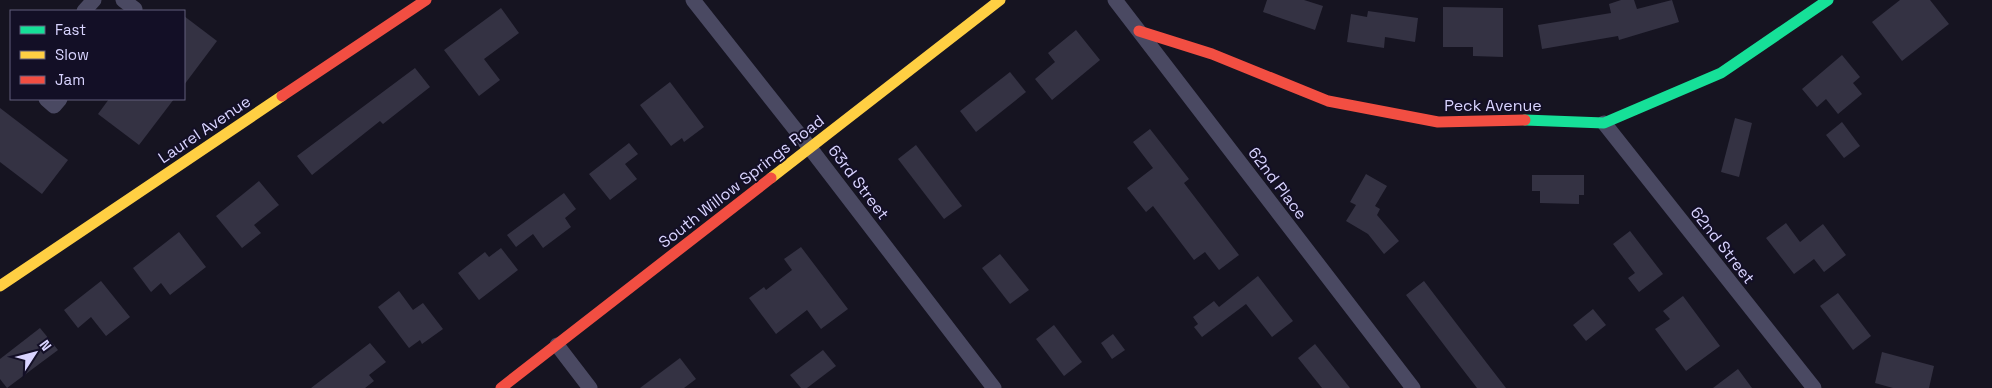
<svg xmlns="http://www.w3.org/2000/svg" width="1992" height="388" font-family="'Space Grotesk',sans-serif">
<rect width="100%" height="100%" fill="#161421"/>
<g fill="#343243">
<polygon points="1267,0 1304,0 1323,6 1315,30 1263,12"/>
<polygon points="1621,0 1634,0 1637,9 1672,0 1679,22 1619,40 1618,36 1542,49 1538,25 1611,13 1609,4"/>
<polygon points="1900,0 1930,0 1949,24 1902,61 1872,22"/>
<polygon points="1443,7 1503,8 1503,57 1473,56 1473,47 1443,47"/>
<polygon points="501,8 519,33 484,59 500,80 479,96 444,50"/>
<polygon points="1368,11 1418,18 1415,42 1385,37 1384,48 1347,42 1351,14 1367,17"/>
<polygon points="184,16 217,41 184,85"/>
<polygon points="1076,30 1100,60 1052,100 1035,79 1055,62 1048,53"/>
<polygon points="1842,55 1860,77 1853,83 1862,94 1838,114 1826,99 1817,107 1802,89"/>
<polygon points="415,68 430,87 383,124 380,121 312,175 297,156"/>
<polygon points="1010,72 1026,92 976,132 960,111"/>
<polygon points="670,82 704,127 684,142 682,138 671,146 640,105"/>
<polygon points="109,99 174,99 139,145 98,114"/>
<polygon points="0,108 68,160 42,194 0,162"/>
<polygon points="1735,118 1752,123 1739,177 1721,172"/>
<polygon points="1842,122 1860,146 1844,158 1826,135"/>
<polygon points="1150,129 1189,179 1184,183 1239,255 1219,270 1205,252 1194,260 1153,206 1146,212 1127,188 1153,168 1133,142"/>
<polygon points="629,143 638,154 625,164 637,179 610,200 589,174"/>
<polygon points="916,145 962,206 944,219 898,159"/>
<polygon points="1366,174 1387,186 1375,206 1380,209 1377,215 1399,241 1384,254 1368,234 1346,221 1356,205 1350,202"/>
<polygon points="1532,175 1584,175 1584,195 1579,195 1579,204 1540,203 1540,191 1532,191"/>
<polygon points="259,181 279,205 254,225 261,233 242,248 216,216"/>
<polygon points="564,193 576,209 565,218 571,227 543,248 533,234 516,247 507,235"/>
<polygon points="1786,223 1800,242 1823,224 1846,255 1824,272 1814,259 1794,274 1766,238"/>
<polygon points="1630,231 1663,274 1639,292 1628,278 1635,273 1613,244"/>
<polygon points="179,232 206,267 170,295 161,283 151,292 133,268"/>
<polygon points="801,247 848,309 821,329 807,310 776,334 749,298 764,287 766,290 792,270 784,259"/>
<polygon points="501,248 518,270 479,300 458,273 485,252 489,257"/>
<polygon points="1000,254 1029,290 1010,304 982,268"/>
<polygon points="1258,276 1293,321 1272,337 1246,304 1202,337 1194,327 1198,324 1193,317 1214,301 1219,307"/>
<polygon points="101,281 130,317 106,336 91,317 78,328 64,310"/>
<polygon points="1424,281 1459,327 1506,388 1477,388 1457,362 1406,295"/>
<polygon points="399,291 413,310 423,303 443,329 422,344 420,340 409,348 378,307"/>
<polygon points="1838,293 1871,336 1853,350 1820,306"/>
<polygon points="1683,296 1720,346 1686,371 1655,329 1670,319 1663,311"/>
<polygon points="1593,309 1606,325 1586,341 1573,325"/>
<polygon points="1054,325 1082,362 1064,376 1036,339"/>
<polygon points="40,328 58,350 7,388 0,379 0,359"/>
<polygon points="1113,334 1125,350 1112,359 1101,343"/>
<polygon points="370,343 386,362 369,375 374,381 365,388 311,388"/>
<polygon points="1315,344 1350,388 1322,388 1298,358"/>
<polygon points="823,350 836,366 807,388 801,388 790,375"/>
<polygon points="1882,352 1934,366 1929,388 1893,388 1875,383"/>
<polygon points="680,358 696,379 684,388 640,388"/>
<polygon points="1738,369 1752,388 1713,388"/>
</g>
<g fill="none" stroke-linecap="round" stroke-linejoin="round">
<g stroke="#4a4962" stroke-width="15">
<polyline points="123,0 135,9 133,11"/>
<polyline points="693,0 810,148 994,388"/>
<polyline points="1115,0 1413,388"/>
<polyline points="84,11 94,0"/>
<polyline points="46,99 54,106 60,99"/>
<polyline points="1604,123 1814,388"/>
<polyline points="557,345 590,388"/>
</g>
<polyline stroke="#16e098" stroke-width="11" points="1525,120 1604,123 1721,73 1828,0"/>
<g stroke="#ffcf43" stroke-width="11">
<polyline points="771,178 1000,0"/>
<polyline points="0,286 282,96"/>
</g>
<g stroke="#f24e42" stroke-width="11">
<polyline points="1139,31 1212,54 1328,101 1438,122 1525,120"/>
<polyline points="282,96 426,0"/>
<polyline points="501,388 771,178"/>
</g>
</g>
<g text-anchor="middle" stroke-width="4" stroke-linejoin="round" paint-order="stroke">
<g font-size="16" fill="#d9d4ff" stroke="#130f26">
<text x="1493" y="111">Peck Avenue</text>
<text transform="translate(204 129) rotate(-34)" y="6">Laurel Avenue</text>
<text transform="translate(741 181) rotate(-38)" y="6">South Willow Springs Road</text>
<text transform="translate(859 182) rotate(53)" y="6">63rd Street</text>
<text transform="translate(1278 183) rotate(53)" y="6">62nd Place</text>
<text transform="translate(1723 245) rotate(52)" y="6">62nd Street</text>
</g>
</g>
<rect x="10" y="10" width="175" height="90" fill="#130f26" stroke="#625e7d"/>
<rect x="20" y="26" width="25" height="8" fill="#16e098" stroke="#625e7d"/>
<text x="55" y="35" font-size="15" fill="#d9d4ff">Fast</text>
<rect x="20" y="51" width="25" height="8" fill="#ffcf43" stroke="#625e7d"/>
<text x="55" y="60" font-size="15" fill="#d9d4ff">Slow</text>
<rect x="20" y="76" width="25" height="8" fill="#f24e42" stroke="#625e7d"/>
<text x="55" y="85" font-size="15" fill="#d9d4ff">Jam</text>
<g transform="translate(35 353) rotate(54)" stroke="#130f26" stroke-width="4" paint-order="stroke">
<path d="M0-4L9 19L0 12L-9 19Z" fill="#d9d4ff"/>
<text y="-8" font-size="14" font-weight="bold" text-anchor="middle" fill="#d9d4ff">N</text>
</g>
</svg>
